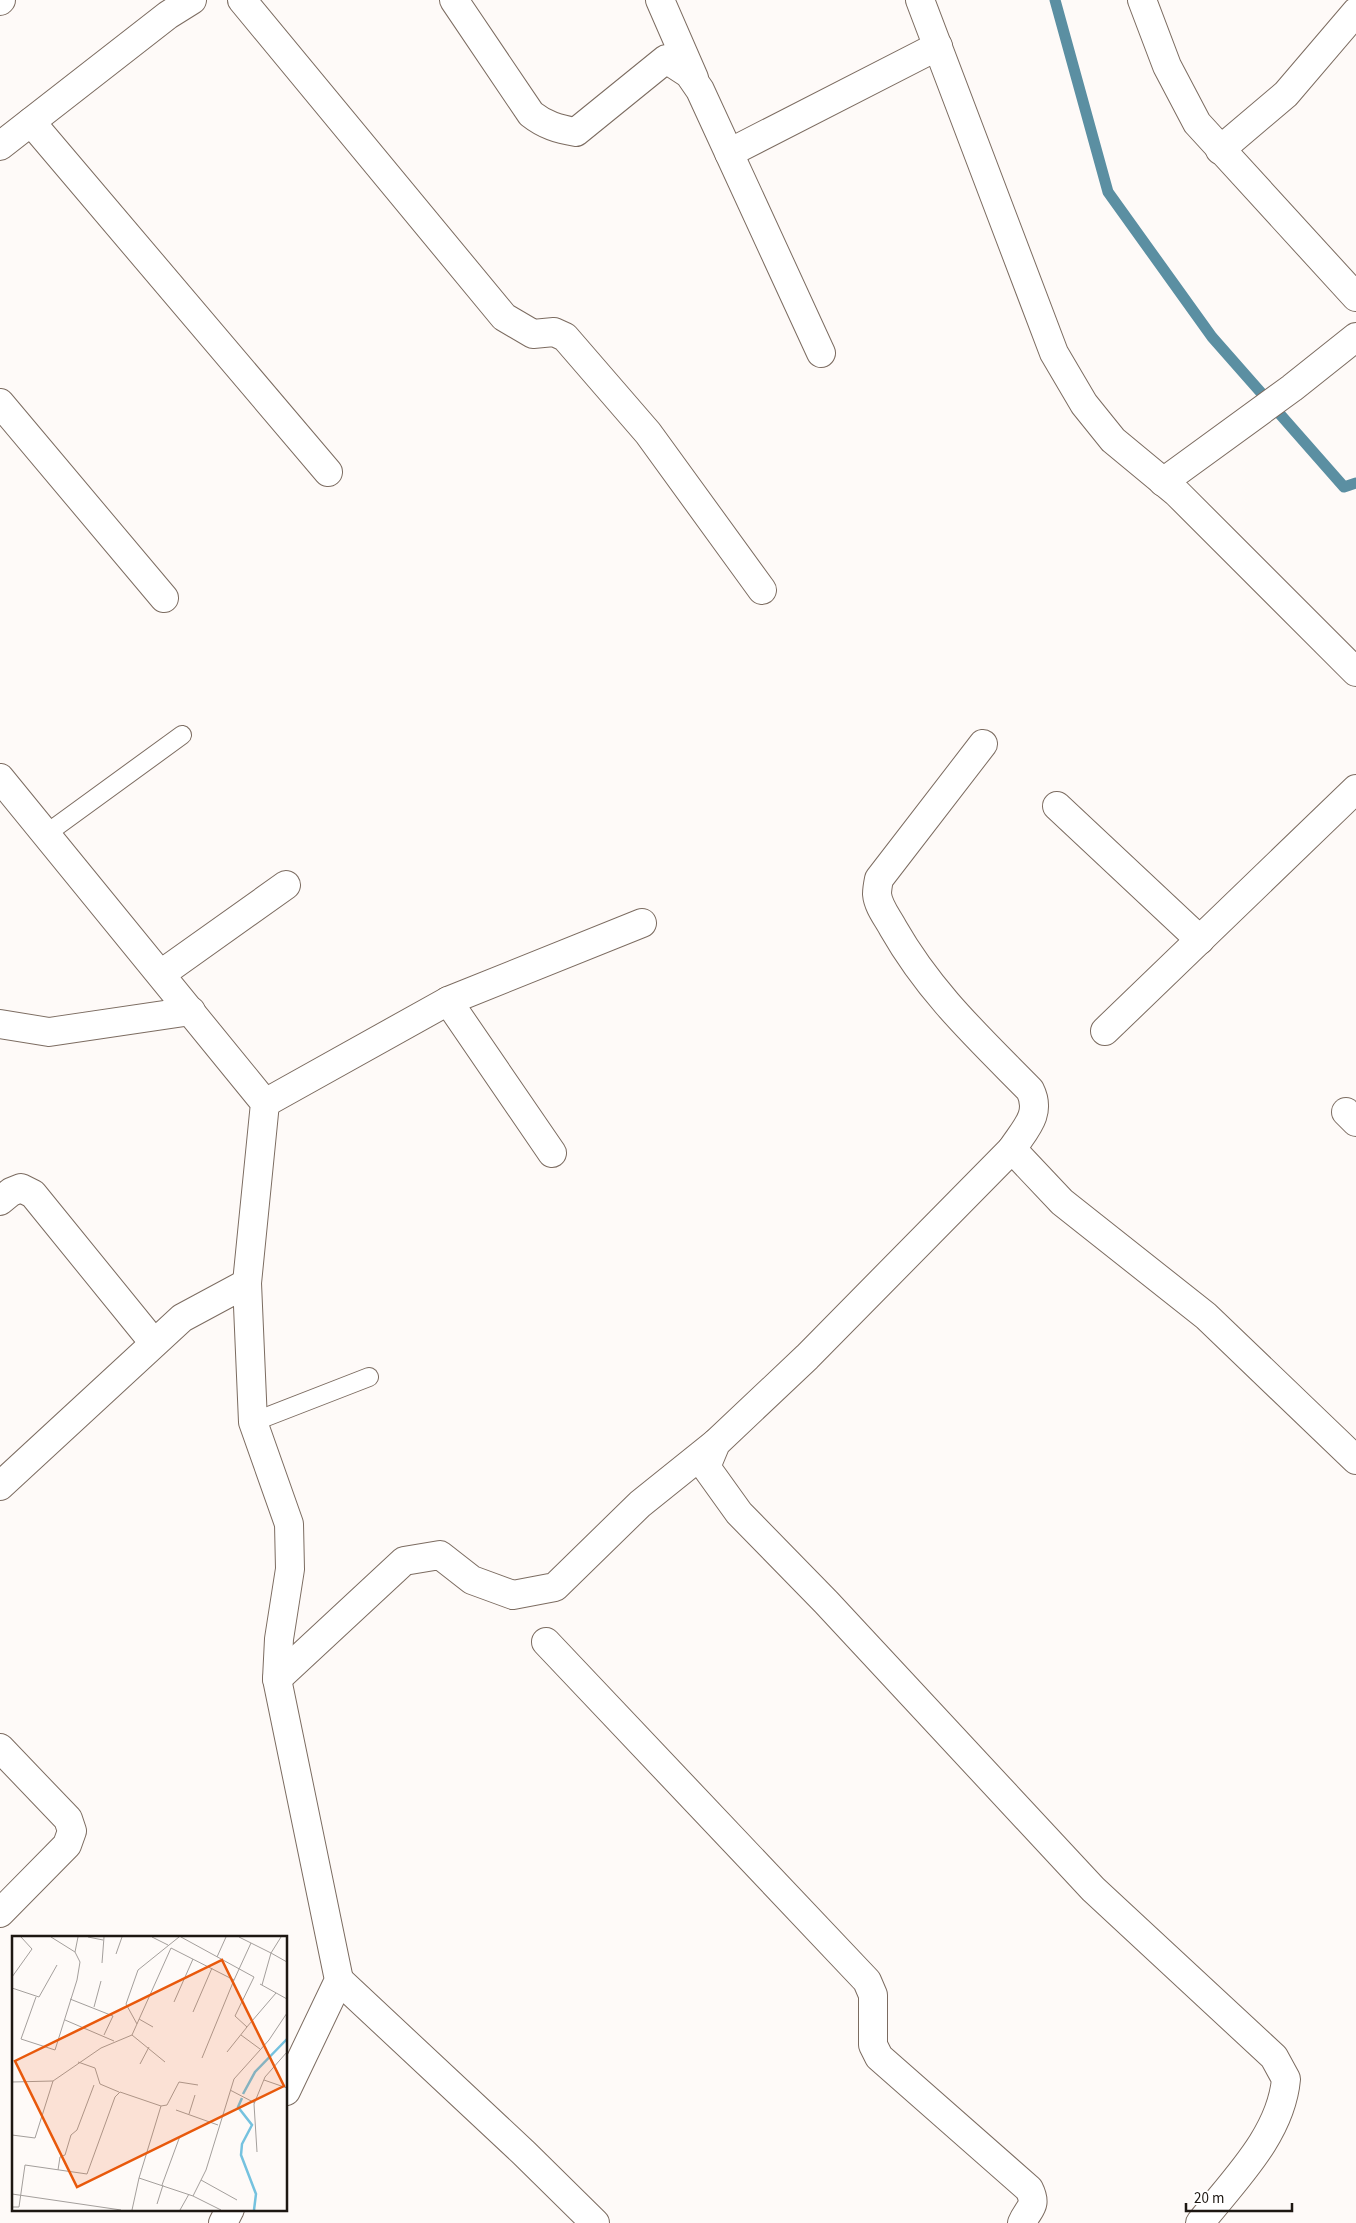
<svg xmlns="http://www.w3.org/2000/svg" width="1356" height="2223" font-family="'Source Sans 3',sans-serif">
<rect width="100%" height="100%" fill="#fefaf8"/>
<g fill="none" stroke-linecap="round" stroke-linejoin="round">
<polyline stroke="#5b8fa2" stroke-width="11" points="1055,0 1108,192 1212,337 1344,487 1356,483"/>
<defs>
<g id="service">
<polyline points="46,834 182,735"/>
<polyline points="253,1422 369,1377"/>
</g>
<g id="minor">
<polyline points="242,0 504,317 533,334 554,332 565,337 648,433 762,590"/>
<path d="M454 0 531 114C545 125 558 129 576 132L666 59 689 74 700 90 821 353"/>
<polyline points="660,0 694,78"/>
<polyline points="920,0 1054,353 1084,404 1113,440 1177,493 1356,672"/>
<polyline points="1142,0 1167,66 1197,123 1356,297"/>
<polyline points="0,1 1,0"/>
<polyline points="31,122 328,472"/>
<polyline points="0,146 168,15 192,0"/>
<polyline points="1220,150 1286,94 1356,12"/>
<polyline points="729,153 938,46"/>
<polyline points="0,403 164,598"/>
<polyline points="1163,482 1292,388 1356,337"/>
<path d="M983 744 879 879C878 884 877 889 877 894 878 906 887 917 893 928 930 993 978 1037 1030 1090 1042 1114 1025 1129 1012 1149"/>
<polyline points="0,778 265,1103 247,1283 253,1422 289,1524 290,1569 279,1639 277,1679 339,1980 286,2091"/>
<polyline points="1057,806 1200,940"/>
<polyline points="161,974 286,885"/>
<polyline points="448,1001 552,1153"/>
<polyline points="0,1024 49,1032 191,1011"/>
<polyline points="1105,1031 1356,789"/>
<polyline points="265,1103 448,1001 642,923"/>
<polyline points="1346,1112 1356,1122"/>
<polyline points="0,1201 11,1192 21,1188 33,1194 154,1343"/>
<polyline points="0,1486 182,1318 247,1283"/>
<path d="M546 1642 867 1981 873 1995V2045L879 2057 1029 2189C1038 2207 1028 2208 1022 2223"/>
<polyline points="277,1679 404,1561 440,1555 472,1580 513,1595 555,1587 640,1504 716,1443"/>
<polyline points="0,1748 68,1819 72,1831 67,1845 0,1913"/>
<polyline points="339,1980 524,2153 595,2223"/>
<polyline points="223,2223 230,2209"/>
<path d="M1200 2223C1234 2180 1281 2135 1286 2079L1274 2057 1093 1889 826 1602 739 1513 706 1467 716 1443 807 1357 1012 1149 1062 1202 1206 1316 1356 1460"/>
</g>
</defs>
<use href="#service" stroke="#7c6c61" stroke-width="20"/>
<use href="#minor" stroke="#7c6c61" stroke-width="30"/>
<use href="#service" stroke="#fff" stroke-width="18"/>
<use href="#minor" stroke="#fff" stroke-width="28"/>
</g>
<g transform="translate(12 1936)">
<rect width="275" height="275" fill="#fefaf8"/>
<path fill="none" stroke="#75c2df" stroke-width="2.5" d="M231 158 243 136 275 103M230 162 226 171 240 189 230 208 229 219 244 258 242 274"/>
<path fill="none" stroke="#a49f9c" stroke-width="1" d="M39 1 63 16M76 1 91 4M140 1 156 9M169 1 242 41 223 80 235 91 215 116M227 1 259 17 250 49M269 1 259 17 275 26M104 18 110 1M205 21 214 1M90 27 92 1M0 41 20 13 9 1M222 44 239 7M248 48 275 63M0 52 27 61 45 29M24 61 9 103 43 114 65 44 68 26 63 16 66 1M58 63 101 80 92 99M162 66 181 23M82 71 89 45M181 76 200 32M127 83 141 91M53 84 102 105M125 88 114 68 126 34 167 1M234 92 264 57M120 99 153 126M229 99 248 113M66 126 83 132 88 148 107 156M128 128 137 111M252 144 275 152M0 146 41 145 89 112 120 99 159 12 222 44 190 122M218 154 243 167M149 170 155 169 167 146 186 149M164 174 206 189M177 178 183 159M0 199 23 202 41 145M245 216 242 168 253 141 275 116M46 234 48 221 53 219 59 199 65 194 82 149M189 244 225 264M150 249 168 200M0 258 109 274M145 268 151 249M0 271H7L13 229 75 238 103 161 108 156 149 170 127 242 181 260M120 274 127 242M168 274 177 258M209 274 181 260 194 234 222 143 257 104 275 77"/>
<path fill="#e8590c" fill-opacity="0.15" stroke="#e8590c" stroke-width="2.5" d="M210 24 272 150 65 251 3 125Z"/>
<rect width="275" height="275" fill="none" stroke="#1d1712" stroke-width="2.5"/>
</g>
<path d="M1186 2203v8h106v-8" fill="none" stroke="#1d1712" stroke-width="2.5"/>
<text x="1194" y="2203" font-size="15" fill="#1d1712" stroke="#ffffff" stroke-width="4" paint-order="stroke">20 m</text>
</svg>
